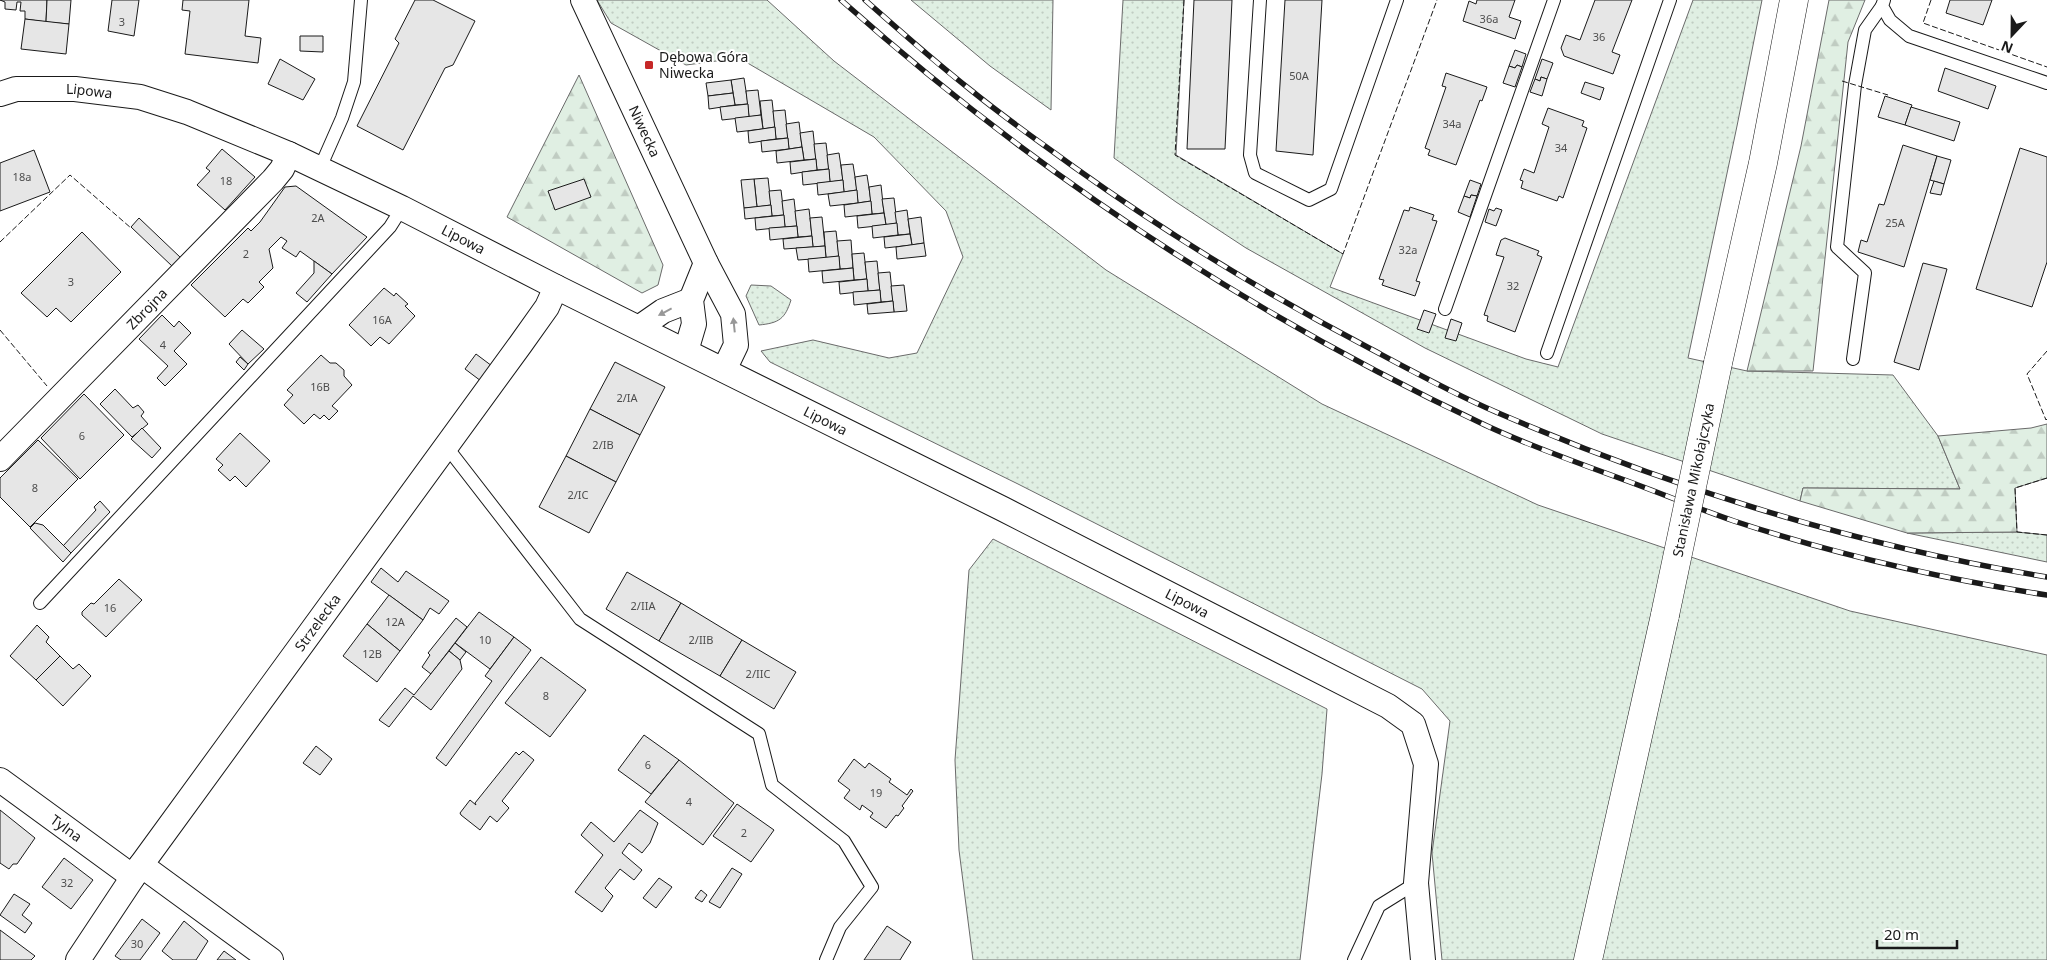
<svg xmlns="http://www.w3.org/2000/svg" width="2047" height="960" font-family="'Noto Sans',sans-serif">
<defs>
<pattern id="grass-dots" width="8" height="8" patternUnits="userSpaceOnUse" patternTransform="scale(1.25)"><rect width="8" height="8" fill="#e0efe3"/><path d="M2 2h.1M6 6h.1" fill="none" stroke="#c0ccc2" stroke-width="1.8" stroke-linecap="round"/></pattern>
<pattern id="forest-firs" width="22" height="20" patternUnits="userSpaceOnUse" patternTransform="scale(1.25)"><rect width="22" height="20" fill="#e0efe3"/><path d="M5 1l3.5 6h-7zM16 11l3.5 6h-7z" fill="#c0ccc2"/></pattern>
</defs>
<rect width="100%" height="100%" fill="#fff"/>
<g fill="url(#grass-dots)" stroke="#6a6a6a">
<polygon points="597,0 767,0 834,61 1106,270 1322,404 1538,505 1850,611 2047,655 2047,960 1442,960 1432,853 1450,721 1422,689 1018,484 770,362 761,351 813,340 889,358 917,353 963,257 946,211 874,137 739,58 686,65 611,23"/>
<polygon points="911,0 1053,0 1051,110 990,66"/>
<polygon points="1123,0 1184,0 1176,155 1343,254 1330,287 1526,359 1558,367 1693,0 1762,0 1737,126 1688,358 1747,371 1893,375 1938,436 1960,489 1803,488 1800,501 1602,434 1425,348 1246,248 1176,202 1114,158"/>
<path d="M751 285 771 286 791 300C785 319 779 323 759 325L746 296Z"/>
<polygon points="2017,532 2047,535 2047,562 1907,533"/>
<polygon points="993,539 1327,709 1322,774 1300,960 973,960 959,850 955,760 969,570"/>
</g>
<g fill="url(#forest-firs)" stroke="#6a6a6a">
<polygon points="1829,0 1865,0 1848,42 1813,371 1747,371 1801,146"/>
<polygon points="579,75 663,265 658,285 642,293 507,217"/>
<polygon points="2047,424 2047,478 2015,488 2017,532 1907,533 1800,501 1803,488 1960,489 1938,436 2031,428"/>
</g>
<g fill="#e6e6e6" stroke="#1a1a1a">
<polygon points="0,0 47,0 46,22 25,19 25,11 20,11 21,2 17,2 16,10 5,9 5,2"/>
<polygon points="47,0 71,0 69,24 46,22"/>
<polygon points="112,0 139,0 134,36 108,31"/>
<polygon points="183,0 249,0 245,36 261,38 258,63 185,54 190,11 182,10"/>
<polygon points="415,0 433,0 475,21 453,65 445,68 403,150 357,126 399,43 395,39"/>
<polygon points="1194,0 1232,0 1225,149 1187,149"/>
<polygon points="1285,0 1322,0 1313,155 1276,151"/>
<polygon points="1477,0 1515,0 1509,17 1521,21 1515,39 1463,21 1469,1 1476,4"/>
<polygon points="1595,0 1632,0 1612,52 1620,55 1613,74 1564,56 1561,48 1566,35 1580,40"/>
<polygon points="1950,0 1992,0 1983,25 1946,13"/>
<polygon points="25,19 69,24 66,54 21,49"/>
<polygon points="300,36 323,36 323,52 300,51"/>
<polygon points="1515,50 1526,54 1522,67 1517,65 1515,68 1509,66"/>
<polygon points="280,59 315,79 303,100 268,84"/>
<polygon points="1542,59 1553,63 1547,79 1541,77 1540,81 1535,79"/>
<polygon points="1517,65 1522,67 1515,87 1503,83 1509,66 1515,68"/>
<polygon points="1945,68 1996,86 1988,109 1938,91"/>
<polygon points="1446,73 1487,87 1482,101 1480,100 1456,165 1428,155 1430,150 1425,148 1446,87 1442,86"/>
<polygon points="1541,77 1547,79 1542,96 1530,92 1535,79 1540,81"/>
<polygon points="744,78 748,104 735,105 731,80"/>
<polygon points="731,80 733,93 708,96 706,83"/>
<polygon points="1585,82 1604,88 1600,100 1581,93"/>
<polygon points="758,90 761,115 749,117 746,91"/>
<polygon points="733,93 735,105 709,109 708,96"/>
<polygon points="1885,96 1912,105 1905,125 1878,117"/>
<polygon points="772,100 775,127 763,129 760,101"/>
<polygon points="748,104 749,117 722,120 720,107"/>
<polygon points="1911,107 1960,122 1954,141 1905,125"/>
<polygon points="1548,108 1584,121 1582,126 1587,128 1563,198 1559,196 1557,201 1521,188 1523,181 1520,180 1524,169 1534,173 1549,127 1542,124"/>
<polygon points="785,110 788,138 776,139 773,111"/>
<polygon points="761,115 763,129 737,132 735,118"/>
<polygon points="799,122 802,147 789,149 786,124"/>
<polygon points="775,127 776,139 749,143 748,131"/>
<polygon points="813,131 816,159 804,160 800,133"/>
<polygon points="788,138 789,149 762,152 761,141"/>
<polygon points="826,143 829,169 817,170 814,144"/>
<polygon points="1903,145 1937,156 1904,267 1858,252 1861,240 1867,242 1879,204 1884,205"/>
<polygon points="802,147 804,160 777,163 776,151"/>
<polygon points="2020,148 2047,157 2047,262 2032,307 1976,289"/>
<polygon points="222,149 255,177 225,210 197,185 210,171 206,168"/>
<polygon points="34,150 50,192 0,211 0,163"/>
<polygon points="839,153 843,180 830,182 827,155"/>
<polygon points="1937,156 1951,160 1944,184 1930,180"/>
<polygon points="816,159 817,170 791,174 790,162"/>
<polygon points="853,164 857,190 844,192 841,165"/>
<polygon points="829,169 830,182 803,185 802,172"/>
<polygon points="867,175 871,201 858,203 855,177"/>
<polygon points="768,178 771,205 757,207 754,179"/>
<polygon points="584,179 591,197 555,210 548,191"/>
<polygon points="754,179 757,207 744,208 741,180"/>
<polygon points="843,180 844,192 818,195 817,183"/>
<polygon points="1470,180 1481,184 1477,196 1471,195 1470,198 1464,196"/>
<polygon points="1934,181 1944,184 1941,195 1930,193"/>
<polygon points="881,185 884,213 872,214 869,187"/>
<polygon points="296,186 367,237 332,274 300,251 296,257 282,248 287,241 281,237 269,249 273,268 259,282 264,287 248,303 243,299 225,317 191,285 248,228 251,231 260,222 285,187"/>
<polygon points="781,190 784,215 772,216 769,191"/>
<polygon points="857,190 858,203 830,206 828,194"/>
<polygon points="1471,195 1477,196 1470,217 1458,212 1464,196 1470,198"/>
<polygon points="894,198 897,223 886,225 882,199"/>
<polygon points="794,199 797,226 785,227 782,201"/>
<polygon points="871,201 872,214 845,217 844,205"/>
<polygon points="771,205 772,216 745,219 744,208"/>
<polygon points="1410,207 1434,215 1432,220 1437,221 1416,281 1420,282 1415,296 1382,285 1384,280 1379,279 1404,210 1409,211"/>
<polygon points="1496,208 1502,210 1496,226 1485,222 1489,209 1494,211"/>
<polygon points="809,209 812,236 798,237 795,211"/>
<polygon points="907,210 910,234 898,235 895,212"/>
<polygon points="884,213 886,225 858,228 857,216"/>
<polygon points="784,215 785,227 756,230 755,218"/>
<polygon points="822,217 825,246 813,247 810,218"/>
<polygon points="921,217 924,243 912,245 908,219"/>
<polygon points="139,218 181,258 173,267 131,227"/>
<polygon points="897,223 898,235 873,238 872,226"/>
<polygon points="797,226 798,237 770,240 769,228"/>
<polygon points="836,231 839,256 826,258 824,232"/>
<polygon points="82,232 121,272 71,322 56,308 47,317 21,293"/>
<polygon points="910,234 912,245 885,248 884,237"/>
<polygon points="812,236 813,247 784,249 783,239"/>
<polygon points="1505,238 1539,251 1537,255 1542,257 1515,332 1487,321 1488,316 1484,315 1504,257 1496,255 1501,240"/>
<polygon points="851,240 853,268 840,269 837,241"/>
<polygon points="924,243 926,256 897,259 896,247"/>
<polygon points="825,246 826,258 798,260 796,248"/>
<polygon points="864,253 867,279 854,280 852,254"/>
<polygon points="839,256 840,269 809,272 808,259"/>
<polygon points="314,261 332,274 307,302 296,293 314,273"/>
<polygon points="877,261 880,290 868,291 865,262"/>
<polygon points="1923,263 1947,269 1919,370 1894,362"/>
<polygon points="853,268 854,280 823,283 822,271"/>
<polygon points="890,272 893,301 881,302 878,273"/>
<polygon points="867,279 868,291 840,294 839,282"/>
<polygon points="904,285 907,311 894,312 891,286"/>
<polygon points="384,288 394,296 396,293 408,304 405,306 415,316 389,344 380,337 371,346 349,325"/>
<polygon points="880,290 881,302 854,305 853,292"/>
<polygon points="893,301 894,312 868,314 867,304"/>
<polygon points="1424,310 1436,314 1429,333 1417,329"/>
<polygon points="162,315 174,327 179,321 191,333 174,351 187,364 165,386 157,378 168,366 139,339"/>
<polygon points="1451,319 1462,323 1456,341 1445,338"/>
<polygon points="242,330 264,349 248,364 229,344"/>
<polygon points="476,354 492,366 481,381 465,369"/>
<polygon points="321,355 330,363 336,363 344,370 344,376 352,385 332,406 338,411 329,420 324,415 320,419 314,414 304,424 284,405 293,395 287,390"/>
<polygon points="240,357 248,364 244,370 236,362"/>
<polygon points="615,362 665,387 640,435 590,409"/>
<polygon points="115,389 133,408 138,405 144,412 141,416 148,424 132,437 100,404"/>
<polygon points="84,394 124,435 80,479 41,438"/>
<polygon points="590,409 640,435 616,482 566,456"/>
<polygon points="142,428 161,448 152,458 131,439"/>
<polygon points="240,433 270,461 246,487 235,476 230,481 218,470 223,465 216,459"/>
<polygon points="38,440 78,479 30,527 0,497 0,478"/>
<polygon points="566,456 616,482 589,533 539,507"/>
<polygon points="100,501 110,512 71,553 63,546 96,510 94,507"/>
<polygon points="35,523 43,525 71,553 63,562 30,528"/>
<polygon points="381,568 398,582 406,571 449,601 439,614 430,608 423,620 371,582"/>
<polygon points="627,572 681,603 659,641 606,609"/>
<polygon points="119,579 142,600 106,637 82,615 82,612 91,603 94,604"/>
<polygon points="389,595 423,620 400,651 367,624"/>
<polygon points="681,603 742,640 720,676 659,641"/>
<polygon points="479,612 514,637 490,669 455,643"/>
<polygon points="456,618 467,627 431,674 422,667 430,655 428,653"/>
<polygon points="367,624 400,651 377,682 343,656"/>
<polygon points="37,625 49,637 46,642 60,656 36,680 10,656"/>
<polygon points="514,637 531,650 446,766 436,758 492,681 485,676"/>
<polygon points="742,640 796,672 774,709 720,676"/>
<polygon points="455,643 466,652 460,660 449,651"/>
<polygon points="449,651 460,660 462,669 431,710 413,696 389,727 379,720 405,688 414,695"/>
<polygon points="60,656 73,669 79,664 91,676 63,706 36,680"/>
<polygon points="541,657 586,690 550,737 505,703"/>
<polygon points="644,735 679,760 651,794 618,770"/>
<polygon points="316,746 332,759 320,775 303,763"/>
<polygon points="523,751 534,760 502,801 509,808 497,822 490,816 480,830 461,815 460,813 470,800 476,805 475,803 516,752 519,755"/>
<polygon points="854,759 865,768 869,763 891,779 889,782 907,795 911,789 913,791 902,806 904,808 898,816 896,815 886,828 870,817 873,813 862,805 860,810 844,798 850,790 838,781"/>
<polygon points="679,760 734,803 703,845 645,802"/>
<polygon points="737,804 774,830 751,862 713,836"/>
<polygon points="0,810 35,838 17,864 13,864 9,869 0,863"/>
<polygon points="640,810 658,823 650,843 642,853 629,843 622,853 642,870 634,880 620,869 605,888 613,896 602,912 575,892 603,855 581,835 591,822 614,842"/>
<polygon points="64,858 93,880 71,909 42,887"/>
<polygon points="732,868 742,874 720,908 709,902"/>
<polygon points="659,878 672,887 656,908 643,898"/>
<polygon points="701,890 707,895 702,902 695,898"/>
<polygon points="14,894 30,904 22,915 32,923 25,933 0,915"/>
<polygon points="142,919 160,933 140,960 121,960 115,956"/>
<polygon points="184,921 208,941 196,960 173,960 162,951"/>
<polygon points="887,926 911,942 900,960 864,960"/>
<polygon points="0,930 35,956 31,960 0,960"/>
<polygon points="224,951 236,960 217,960"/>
</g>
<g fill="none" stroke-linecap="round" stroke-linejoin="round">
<defs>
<g id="lane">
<polyline points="1260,0 1250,155 1255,173 1309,200 1331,189 1397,0"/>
<polyline points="1884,0 1882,6 1890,20 1909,36 2047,83"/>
<polyline points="320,168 342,118 354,82 361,0"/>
<polyline points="1445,309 1554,0"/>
<polyline points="1547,353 1670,0"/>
<polyline points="1853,359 1865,273 1837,247 1855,85 1865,30 1882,6"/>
<polyline points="446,446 580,619 759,734 772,785 844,841 872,887 840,927 826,960"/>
<polyline points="40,603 390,227 402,208"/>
<polyline points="1354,960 1379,906 1416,883"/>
</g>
<g id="street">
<path id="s1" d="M583 0 706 263 733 314 736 345 724 370"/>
<path id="s2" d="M0 94 16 89H75L140 97 187 112 289 154 402 208 556 287 1003 509 1388 706 1413 724 1426 764 1416 883 1423 960"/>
<polyline points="640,327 663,311 691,300"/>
<polyline points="686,351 694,324 691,300 706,263"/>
<path id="s3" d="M0 459 273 180 282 169 289 154"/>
<path id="s4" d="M0 780 133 877"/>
<polyline points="141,865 271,960"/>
<path id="s5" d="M78 960 141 865 520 345 547 307 556 287"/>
</g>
<g id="secondary">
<polyline points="1718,363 1763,163 1794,0"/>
<polyline points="1588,960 1665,615"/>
</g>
</defs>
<use href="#lane" stroke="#1a1a1a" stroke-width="14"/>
<use href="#street" stroke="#1a1a1a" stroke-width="26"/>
<use href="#secondary" stroke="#1a1a1a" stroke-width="29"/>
<use href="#lane" stroke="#fff" stroke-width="12"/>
<use href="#street" stroke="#fff" stroke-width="24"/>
<use href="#secondary" stroke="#fff" stroke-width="28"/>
<defs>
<g id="rail">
<path d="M841 0C1034 172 1251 315 1485 425 1534 448 1587 466 1638 485 1670 497 1702 510 1734 521 1834 554 1943 579 2047 595"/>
<path d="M865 0C900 31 935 62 972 91 1005 118 1040 142 1074 167 1169 235 1268 295 1371 349 1412 371 1454 394 1496 412 1672 488 1858 546 2047 577"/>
</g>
</defs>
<use href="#rail" stroke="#1a1a1a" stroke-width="5.5"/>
<use href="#rail" stroke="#fff" stroke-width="4" stroke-dasharray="11" stroke-linecap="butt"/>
<defs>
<g id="secondary-bridge">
<path id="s6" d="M1665 615 1718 363"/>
</g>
</defs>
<use href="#secondary-bridge" stroke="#1a1a1a" stroke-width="29" stroke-linecap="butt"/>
<use href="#secondary-bridge" stroke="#fff" stroke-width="28"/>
<g stroke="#1a1a1a" stroke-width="1" stroke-dasharray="6 2.5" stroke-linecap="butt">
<polyline points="1184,0 1175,155 1343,254 1437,0"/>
<polyline points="1931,0 1923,23 2047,67"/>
<polyline points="1842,81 1888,95"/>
<polyline points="0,242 70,175 131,228"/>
<polyline points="0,330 47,386"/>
<polyline points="2047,351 2027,374 2046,420 2047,419"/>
<polyline points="2047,478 2015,488 2017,532 2047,535"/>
</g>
</g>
<defs><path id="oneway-solid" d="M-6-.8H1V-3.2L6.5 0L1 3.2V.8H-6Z" transform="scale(1.25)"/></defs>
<g fill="#989898">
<use href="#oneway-solid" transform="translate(665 312) rotate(152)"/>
<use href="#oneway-solid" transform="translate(734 325) rotate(-96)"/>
</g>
<rect fill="#c62828" stroke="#fff" stroke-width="2" x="644" y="60" width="10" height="10" rx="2.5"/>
<g text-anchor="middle" stroke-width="4" stroke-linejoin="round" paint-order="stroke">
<g font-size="11" fill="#4d4d4d">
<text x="1489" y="23">36a</text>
<text x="122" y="26">3</text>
<text x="1599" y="41">36</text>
<text x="1299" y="80">50A</text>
<text x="1452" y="128">34a</text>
<text x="1561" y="152">34</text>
<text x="22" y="181">18a</text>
<text x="226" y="185">18</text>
<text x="318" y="222">2A</text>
<text x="1895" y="227">25A</text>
<text x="1408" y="254">32a</text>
<text x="246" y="258">2</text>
<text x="71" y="286">3</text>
<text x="1513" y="290">32</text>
<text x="382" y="324">16A</text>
<text x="163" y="349">4</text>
<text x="320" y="391">16B</text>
<text x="627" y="402">2/IA</text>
<text x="82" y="440">6</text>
<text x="603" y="449">2/IB</text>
<text x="35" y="492">8</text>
<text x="578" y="499">2/IC</text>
<text x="643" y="610">2/IIA</text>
<text x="110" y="612">16</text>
<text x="395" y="626">12A</text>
<text x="485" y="644">10</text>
<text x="701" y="644">2/IIB</text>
<text x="372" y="658">12B</text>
<text x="758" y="678">2/IIC</text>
<text x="546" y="700">8</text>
<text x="648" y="769">6</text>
<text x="876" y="797">19</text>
<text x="689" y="806">4</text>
<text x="744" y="837">2</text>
<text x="67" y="887">32</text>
<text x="137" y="948">30</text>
</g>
<g font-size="14" fill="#1a1a1a" stroke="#fff" text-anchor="start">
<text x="659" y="62">Dębowa Góra<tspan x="659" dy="16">Niwecka</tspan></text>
</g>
<g font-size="14" fill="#1a1a1a" stroke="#fff">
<text dy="5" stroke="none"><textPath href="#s2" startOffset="90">Lipowa</textPath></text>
<text dy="5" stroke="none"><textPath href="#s1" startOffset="145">Niwecka</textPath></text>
<text dy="5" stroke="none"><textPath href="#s2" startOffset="495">Lipowa</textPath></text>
<text dy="5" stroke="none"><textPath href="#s3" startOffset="210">Zbrojna</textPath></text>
<text dy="5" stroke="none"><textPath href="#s2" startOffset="900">Lipowa</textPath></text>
<text dy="5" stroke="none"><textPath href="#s6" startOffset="138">Stanisława Mikołajczyka</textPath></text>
<text dy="5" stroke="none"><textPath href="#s2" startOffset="1305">Lipowa</textPath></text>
<text dy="5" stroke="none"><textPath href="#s5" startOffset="414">Strzelecka</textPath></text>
<text dy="5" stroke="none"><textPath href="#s4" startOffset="82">Tylna</textPath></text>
</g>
</g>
<g transform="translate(2012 35) rotate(202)" stroke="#ffffff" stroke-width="4" paint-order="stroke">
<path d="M0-4L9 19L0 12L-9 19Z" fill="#1a1a1a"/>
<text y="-8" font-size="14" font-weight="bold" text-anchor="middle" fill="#1a1a1a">N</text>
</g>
<path d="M1877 940v8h80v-8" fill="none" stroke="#1a1a1a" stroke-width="2.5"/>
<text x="1884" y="940" font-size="15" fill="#1a1a1a" stroke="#ffffff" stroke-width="4" paint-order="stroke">20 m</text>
</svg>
